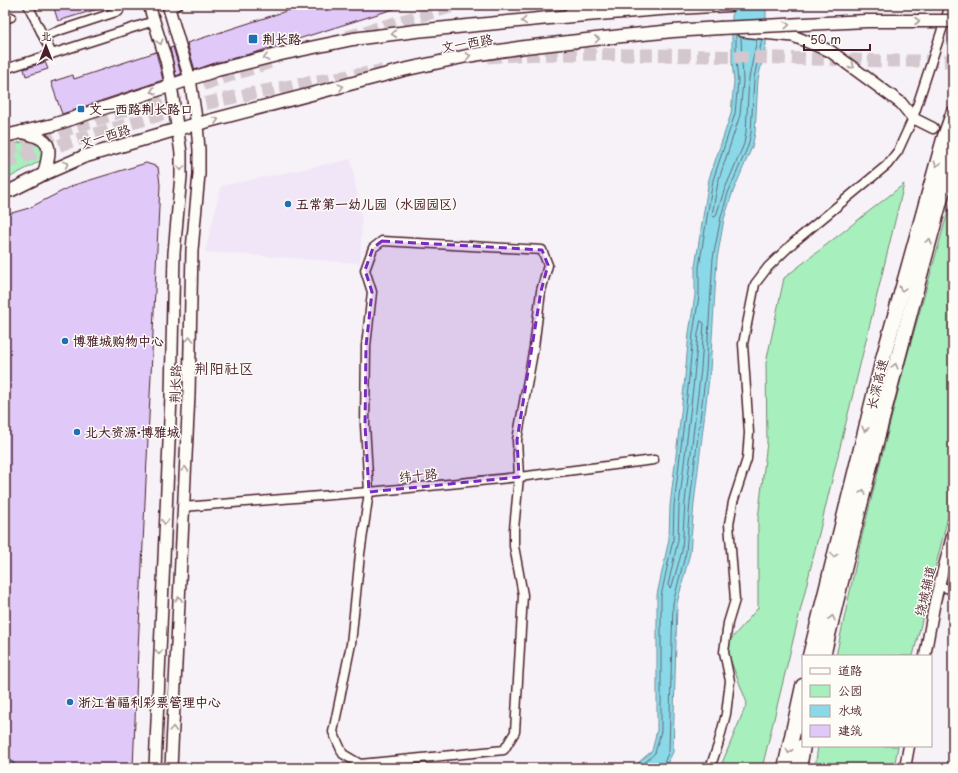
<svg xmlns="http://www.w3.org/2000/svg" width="958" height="773" font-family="'Playpen Sans','LXGW WenKai TC',sans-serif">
<rect width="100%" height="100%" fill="#f7f2f7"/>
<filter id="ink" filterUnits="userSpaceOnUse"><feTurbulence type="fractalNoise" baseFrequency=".025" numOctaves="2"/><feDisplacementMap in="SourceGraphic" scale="8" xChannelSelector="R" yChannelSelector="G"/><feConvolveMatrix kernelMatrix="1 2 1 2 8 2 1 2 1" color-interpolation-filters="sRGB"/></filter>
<g filter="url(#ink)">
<polygon fill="#f0e6f8" points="351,159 362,221 360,263 205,252 221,186"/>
<g fill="#a7efbd" stroke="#788774">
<polygon points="37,140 44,146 44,159 5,180 5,147 25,141"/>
<polygon points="904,184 762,768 720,768 747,703 725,646 758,608 758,519 767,442 766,363 784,278"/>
<polygon points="953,194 953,497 913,656 836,656 861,540 904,367"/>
<polygon points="818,746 898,746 894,768 815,768"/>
</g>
<g fill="#8ad9e8" stroke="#708f9c">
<polygon points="732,5 766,5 766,45 758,79 755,133 752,147 732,194 724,219 717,259 710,370 694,503 690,553 677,603 673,752 665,768 632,768 652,751 657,730 657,595 669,539 670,506 684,387 689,333 695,295 695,267 709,179 731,114 734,81 732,62"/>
<polygon points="5,754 17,768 5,768"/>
</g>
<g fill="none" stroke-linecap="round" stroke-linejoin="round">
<g stroke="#646977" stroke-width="1">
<polyline points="741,37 743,81 740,115 718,182 712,215 714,217 716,216 724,191 744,144 746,132 749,78 757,39"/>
<polygon points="701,321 704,323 701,369 685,502 682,551 672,586 670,588 668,585 678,540 679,506 693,388 698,334"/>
<polyline points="639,768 655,753 661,731 661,596 673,540 674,506 688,388 693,334 699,296 699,267 713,180 735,114 738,81 736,61 736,34"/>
<polyline points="662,768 669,751 673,603 686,552 690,502 706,370 713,258 721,217 728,193 748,146 751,133 754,78 762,39"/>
</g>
</g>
<g fill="#e0c9f9" stroke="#4a1f2b">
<polygon points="53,5 103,5 104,7 58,21"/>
<polygon points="305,5 400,5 400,7 257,52 215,63 195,70 187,43"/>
<polygon points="173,47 181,74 176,76 170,48"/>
<polygon points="156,52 163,80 62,114 51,82 73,75 74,79"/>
<polygon points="45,62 48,69 26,76 24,69"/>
<polygon points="146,163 158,167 160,185 138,649 133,768 18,768 5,753 5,215 29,208 74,185"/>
</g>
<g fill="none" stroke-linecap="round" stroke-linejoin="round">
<g stroke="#d4c8ce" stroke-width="13" stroke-dasharray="13 6" stroke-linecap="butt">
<polyline points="347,37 457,5"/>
<path d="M488 57C534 53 582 54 628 55 736 55 845 62 953 61"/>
<polyline points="5,150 274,61"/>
<path d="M5 163C63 144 121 125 179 110 246 93 314 81 382 71"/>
</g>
<defs>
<polyline id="pedestrian" points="951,768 953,758"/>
<g id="minor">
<polyline points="28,5 52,54"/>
<polyline points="169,8 178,5"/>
<polyline points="5,19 11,17"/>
<polyline points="43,36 119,11 117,5"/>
<polyline points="5,69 154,21"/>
<polygon points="382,241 542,250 548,265 541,291 534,347 517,440 519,477 514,529 514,546 523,595 515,732 504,750 360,764 343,754 333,732 351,644 360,554 369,492 365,425 366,346 372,292 365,270 373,248"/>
<polyline points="183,507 369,492 519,477 654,460"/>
<polyline points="939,586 953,590"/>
<polyline points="710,768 718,745 726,714 730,681 724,652 728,623 735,600 729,524 733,502 747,459 749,433 743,344 755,284 768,267 794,242 887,165 898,151 913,118 950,5"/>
</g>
<g id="tertiary">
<polyline points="913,118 933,128"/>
<polyline points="925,656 935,601 953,532"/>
<polyline points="905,768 909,746"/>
</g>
<g id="secondary">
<polyline points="149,5 166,60 171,85 181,153 181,176 174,253 171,396 155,768"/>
<polyline points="168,5 190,79 197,125 199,150 199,174 192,250 189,394 171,768"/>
<polyline points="570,13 600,5"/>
<polyline points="743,31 793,36 830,51 901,103 913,118"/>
</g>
<g id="primary">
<path d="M22 132C52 139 52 146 44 174"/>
<polyline points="5,136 53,125 217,70 281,54 353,39 416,31 549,18 660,9 730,5"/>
<polyline points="5,192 12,190 44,174 83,157 178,129 403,70 467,56 525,47 622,36 673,31 720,28"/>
</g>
<g id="motorway">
<polyline points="810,656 884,355 944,139 953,114"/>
<path d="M823 656C863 488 907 321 953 154"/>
<polyline points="785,768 803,686"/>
<polyline points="799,768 803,746"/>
</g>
</defs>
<use href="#pedestrian" stroke="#4a1f2b" stroke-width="9"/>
<use href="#minor" stroke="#4a1f2b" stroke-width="11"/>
<use href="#tertiary" stroke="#4a1f2b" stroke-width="13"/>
<use href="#secondary" stroke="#4a1f2b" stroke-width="14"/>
<use href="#primary" stroke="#4a1f2b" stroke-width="15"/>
<use href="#motorway" stroke="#4a1f2b" stroke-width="17"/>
<use href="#pedestrian" stroke="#fdfcf7" stroke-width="6"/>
<use href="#minor" stroke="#fdfcf7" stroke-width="8"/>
<use href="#tertiary" stroke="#fdfcf7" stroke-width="10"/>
<use href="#secondary" stroke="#fdfcf7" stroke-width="11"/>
<use href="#primary" stroke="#fdfcf7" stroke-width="12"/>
<use href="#motorway" stroke="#fdfcf7" stroke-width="14"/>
<defs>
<polyline id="primary-bridge" points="720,28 867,21 953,21"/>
</defs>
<use href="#primary-bridge" stroke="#4a1f2b" stroke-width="15" stroke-linecap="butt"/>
<use href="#primary-bridge" stroke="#fdfcf7" stroke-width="12"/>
</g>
<defs><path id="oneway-chevron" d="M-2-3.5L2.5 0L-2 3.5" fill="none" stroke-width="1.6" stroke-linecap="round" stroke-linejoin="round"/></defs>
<g stroke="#ac999b">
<use href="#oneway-chevron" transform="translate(524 21) rotate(175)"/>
<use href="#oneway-chevron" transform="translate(917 21)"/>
<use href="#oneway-chevron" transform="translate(787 25) rotate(-3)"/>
<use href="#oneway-chevron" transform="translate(394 34) rotate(173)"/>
<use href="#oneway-chevron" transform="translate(597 39) rotate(-7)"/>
<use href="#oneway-chevron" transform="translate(160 42) rotate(73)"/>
<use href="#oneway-chevron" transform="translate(468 56) rotate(-10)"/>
<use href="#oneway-chevron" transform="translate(266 58) rotate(166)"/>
<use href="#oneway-chevron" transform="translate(852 66) rotate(36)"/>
<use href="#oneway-chevron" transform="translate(341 87) rotate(-15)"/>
<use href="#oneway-chevron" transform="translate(153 91) rotate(161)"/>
<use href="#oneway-chevron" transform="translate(216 120) rotate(-15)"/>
<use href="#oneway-chevron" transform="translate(66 164) rotate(-23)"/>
<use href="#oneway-chevron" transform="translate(937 164) rotate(106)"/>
<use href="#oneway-chevron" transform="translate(181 168) rotate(90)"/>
<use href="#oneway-chevron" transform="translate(929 241) rotate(-75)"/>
<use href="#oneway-chevron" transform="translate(902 289) rotate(106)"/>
<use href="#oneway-chevron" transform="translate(190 339) rotate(-89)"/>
<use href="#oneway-chevron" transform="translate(895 366) rotate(-75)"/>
<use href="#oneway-chevron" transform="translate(865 429) rotate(104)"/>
<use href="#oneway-chevron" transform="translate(185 469) rotate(-87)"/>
<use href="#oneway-chevron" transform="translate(863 492) rotate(-75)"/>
<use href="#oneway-chevron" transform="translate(165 522) rotate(92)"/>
<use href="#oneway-chevron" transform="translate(834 555) rotate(103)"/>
<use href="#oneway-chevron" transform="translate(179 599) rotate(-87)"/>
<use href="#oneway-chevron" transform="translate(832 618) rotate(-77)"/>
<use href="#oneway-chevron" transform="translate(159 652) rotate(92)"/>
<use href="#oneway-chevron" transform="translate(173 729) rotate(-87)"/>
<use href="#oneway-chevron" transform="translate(789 751) rotate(101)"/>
</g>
</g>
<path fill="#7b2cbf" fill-opacity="0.2" stroke="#7b2cbf" stroke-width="3" stroke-dasharray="8 5" stroke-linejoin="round" d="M382 241 542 250 548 265 541 291 517 440 519 477 369 492 365 425 366 346 372 292 365 270 373 248Z"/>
<g fill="#1f6fb2" stroke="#fdfcf7" stroke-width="1.5">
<rect x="248" y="34" width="10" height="10" rx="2"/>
<rect x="77" y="105" width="8" height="8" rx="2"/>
<circle cx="288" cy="204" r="4"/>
<circle cx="65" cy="341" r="4"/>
<circle cx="77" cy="432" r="4"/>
<circle cx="70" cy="702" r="4"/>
</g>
<g text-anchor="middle" stroke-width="3" stroke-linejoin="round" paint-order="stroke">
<g font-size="13" font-weight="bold" fill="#4a1f2b" stroke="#fdfcf7" text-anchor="start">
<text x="262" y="44">荆长路</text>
<text x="89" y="114">文一西路荆长路口</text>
<text x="296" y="209">五常第一幼儿园（水园园区）</text>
<text x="73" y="346">博雅城购物中心</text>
<text x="85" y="437">北大资源·博雅城</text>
<text x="78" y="707">浙江省福利彩票管理中心</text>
</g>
<g font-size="13" fill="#4a1f2b" stroke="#fdfcf7">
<text transform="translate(467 43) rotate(-10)" y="5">文一西路</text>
<text transform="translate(105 136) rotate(-17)" y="5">文一西路</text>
<text transform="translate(175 384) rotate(-88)" y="5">荆长路</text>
<text transform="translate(877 384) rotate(-76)" y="5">长深高速</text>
<text transform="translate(418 475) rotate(-6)" y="5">纬十路</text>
<text transform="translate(925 591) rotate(-77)" y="5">绕城辅道</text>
</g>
<g font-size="15" fill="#4a1f2b" stroke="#fdfcf7">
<text x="224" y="374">荆阳社区</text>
</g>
</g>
<rect width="958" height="773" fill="none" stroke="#fdfcf7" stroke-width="20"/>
<rect x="10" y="10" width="938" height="753" fill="none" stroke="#4a1f2b" stroke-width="1.5" filter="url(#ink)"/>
<rect x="802" y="655" width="130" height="92" fill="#fdfcf7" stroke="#b5a4a5"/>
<rect x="810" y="668" width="20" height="6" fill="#fdfcf7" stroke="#b5a4a5"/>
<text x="838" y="675" font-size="12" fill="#4a1f2b">道路</text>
<rect x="810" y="685" width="20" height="12" fill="#a7efbd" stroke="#b5a4a5"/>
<text x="838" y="695" font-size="12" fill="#4a1f2b">公园</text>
<rect x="810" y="705" width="20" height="12" fill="#8ad9e8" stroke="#b5a4a5"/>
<text x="838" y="715" font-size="12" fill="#4a1f2b">水域</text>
<rect x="810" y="725" width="20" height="12" fill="#e0c9f9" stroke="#b5a4a5"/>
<text x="838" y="735" font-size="12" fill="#4a1f2b">建筑</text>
<g transform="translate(46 46)" stroke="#fdfcf7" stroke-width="3" paint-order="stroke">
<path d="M0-3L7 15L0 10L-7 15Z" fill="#4a1f2b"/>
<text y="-6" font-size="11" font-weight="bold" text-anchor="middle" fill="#4a1f2b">北</text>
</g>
<path d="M804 44v6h66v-6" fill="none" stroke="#4a1f2b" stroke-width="2"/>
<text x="810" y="44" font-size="12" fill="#4a1f2b" stroke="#fdfcf7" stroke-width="3" paint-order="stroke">50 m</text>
</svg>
